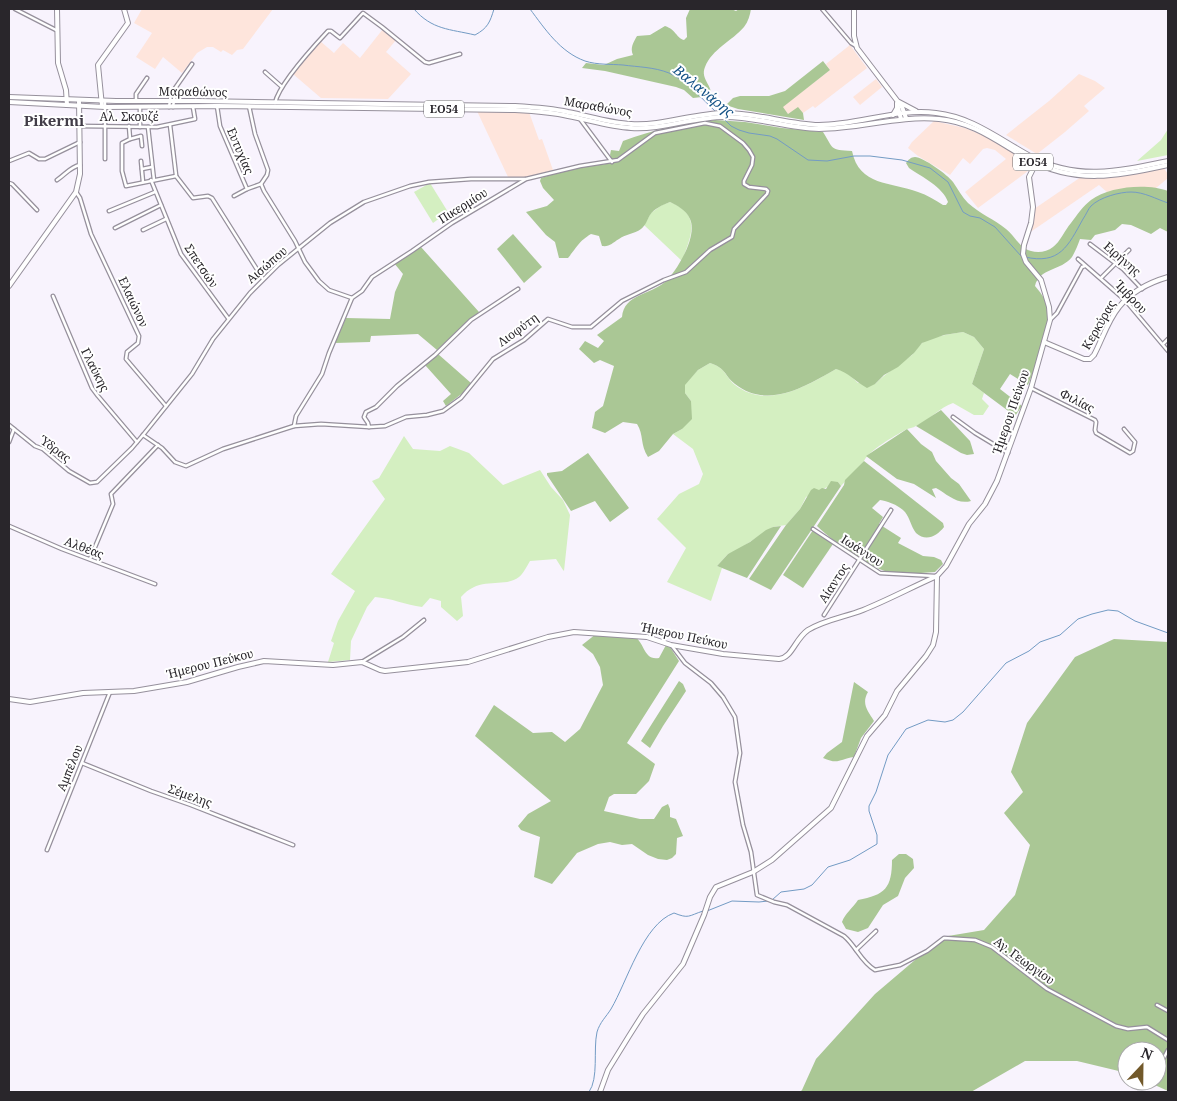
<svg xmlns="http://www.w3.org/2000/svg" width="1177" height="1101" font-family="'Noto Serif',serif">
<rect width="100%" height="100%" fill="#f8f3fd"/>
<g fill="#fee5dc">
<polygon points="142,9 149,10 273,9 243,49 237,50 232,55 223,50 221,52 213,47 207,47 197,53 182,73 163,57 155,69 136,57 152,33 134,23"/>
<polygon points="383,29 396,40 386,52 411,74 388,99 321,98 293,74 320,41 334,53 343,43 360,58"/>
<polygon points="850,45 867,68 815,108 813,106 803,113 798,108 788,114 782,107 830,70 826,64"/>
<polygon points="1079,74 1095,81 1105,88 1084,106 1089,111 1065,132 1037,154 1006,135 1049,101"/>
<polygon points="876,79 882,87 860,105 853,97"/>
<polygon points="477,111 529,112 539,140 542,139 553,170 527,177 508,177"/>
<polygon points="934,121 965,128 987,137 1026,161 1029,165 1028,171 978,208 965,192 1006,159 995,150 987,148 983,149 970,164 963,158 950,175 918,156 908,148 912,142"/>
<polygon points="1163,167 1168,174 1168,178 1156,188 1128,188 1108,193 1099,185 1029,233 1034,209 1081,177 1115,177"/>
</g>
<g fill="#d4efc1">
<polygon points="1168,129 1168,155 1137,161 1161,140"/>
<polygon points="430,183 448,212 433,223 414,192"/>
<path d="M670 202C702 215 691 236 682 261L644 225 651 213 662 205Z"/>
<path d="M963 332 974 337 984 349 972 384 984 393 982 399 989 406 983 415H974L953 403C940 407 930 420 916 426 913 428 909 428 905 430 895 436 869 450 864 461L841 486 838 482 806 497 800 509 786 525 773 527 736 551 728 554 717 566 722 568 711 601 667 582 686 548 657 519 679 494 699 484 703 474 693 449 673 434 682 429 691 401 685 393V384L698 370 710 363C726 368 724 375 735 385 768 410 806 386 836 369L845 371 858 383 875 384C886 373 899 365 912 355 915 352 918 346 922 343 931 336 952 334 963 332Z"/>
<path d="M404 436 413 449 440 451 450 446 469 453 503 485 540 470 551 487 563 500 570 515 564 571 563 570 556 559 530 561C527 566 523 574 519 577 503 589 480 575 461 597L463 616 457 621 441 607V601L430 598 422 607C406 605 391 598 375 597L367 607 351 641 350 660 328 662 334 643 331 641 338 621 355 591 331 574 385 499 372 481 379 478Z"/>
</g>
<g fill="#aac795">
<path d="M690 9H731L736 11 739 9H751C750 15 748 22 744 27 732 41 712 49 705 67 700 79 713 86 711 96L693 98 684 90 676 87 605 71 582 68 586 63 604 65 617 59 633 55C630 48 633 43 637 36L650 35 665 26C677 30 675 37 684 40L687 37 686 18Z"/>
<polygon points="823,61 830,70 783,107 788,114 798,107 803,113 804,120 738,109 726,105 733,98 740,96 769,96 785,91"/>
<path d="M715 120 745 122 782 128 823 132C834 149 829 150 852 151 859 186 891 182 918 192 927 195 935 200 943 205H946L948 202C943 187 922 177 909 168L906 163C908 160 911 157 915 157 923 157 948 175 953 182 958 189 962 197 968 203 980 214 994 219 1006 229 1015 236 1019 248 1031 251 1038 253 1047 252 1053 247 1060 242 1065 230 1071 223 1077 215 1083 206 1091 200 1109 186 1148 183 1168 191V232L1160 228 1151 234 1131 225 1122 224 1115 230 1095 235 1091 240 1080 239C1078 245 1075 252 1072 257 1061 271 1039 268 1035 286 1040 292 1045 298 1047 306 1051 325 1036 367 1028 385L1010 374 1000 389 1022 406 1015 416 972 384 984 349 974 337 963 332 944 335 922 343 914 353 898 367 884 375 875 384 867 388C856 382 848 372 836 369 806 386 768 410 735 384 724 375 726 368 710 363L698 370 685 385V393L691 401 692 419 682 429 673 434 659 451 648 457C640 445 644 435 637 424L623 422 605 433 592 428 595 412 603 406 614 366 600 360 594 363 579 349 585 341 598 348 604 341 597 335 622 317C624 294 650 295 665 282 677 271 698 236 690 219 686 210 678 206 670 202 662 205 654 209 650 215 647 220 646 225 641 229 634 234 626 234 619 239 612 243 610 247 602 246L599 236 591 234C578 242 578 246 568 258H559L555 242 546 235 526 212 547 206 554 200 543 188 540 181 541 178 569 169 613 163 610 155 611 150 619 151 623 141C653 130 683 123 715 120Z"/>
<polygon points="513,234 542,267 524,283 497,249"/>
<polygon points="421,247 479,312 437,350 418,334 371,336 370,342 335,343 346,318 390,319 395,292 403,274 394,263"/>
<polygon points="438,354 471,383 464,392 446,406 443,401 451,394 425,365"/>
<polygon points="941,410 970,441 974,454 967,455 961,453 916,426"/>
<path d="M907 429 921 444 932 452 936 461 951 478 959 484 971 501C957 505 947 494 936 488L932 489 936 498 914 484 897 479 866 456Z"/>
<polygon points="588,453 629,508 610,522 595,501 571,511 547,475 547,473 562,471"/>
<path d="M864 461 943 523 944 527C937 536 926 542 916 533 911 527 910 518 905 512 900 506 888 501 880 500L872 508 883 517 879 524 901 538 898 543 923 556 934 557 941 560 943 564 935 572C920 573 902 575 888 572 869 567 831 540 817 526L844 485 845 480Z"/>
<polygon points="831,481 838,482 841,486 771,590 749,579 786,525 800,509 811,490 814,488 819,490 822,488 826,489"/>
<polygon points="781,526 747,578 717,566 728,554 750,542 766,530 773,527"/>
<polygon points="813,530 833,544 803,588 783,575"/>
<path d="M596 634C606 635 624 633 633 636 645 641 643 661 659 658L666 645 670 647 679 661 627 743 655 764 649 781 636 794H614L609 797 604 811 640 819H654L662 807 668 804 670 809V817L676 819 683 836 677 838 676 854 672 858 667 860 658 859 648 855 632 844 622 845 610 842 598 844 577 853 552 884 534 877 540 837 521 830 518 826 528 814 551 801 475 736 494 705 533 733 552 732 565 742 580 729 603 685 600 667 593 654 582 645Z"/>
<polygon points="1114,639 1168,642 1168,1091 1146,1081 1157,1081 1157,1051 1127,1051 1127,1073 1077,1061 1025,1061 971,1092 800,1092 802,1090 816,1059 875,994 942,937 984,930 1015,895 1030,845 1004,813 1023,792 1011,772 1027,723 1075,657"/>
<polygon points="679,681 683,684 686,691 663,726 650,748 641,741"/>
<path d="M854 682 868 692C861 704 868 711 874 721L861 738 854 757C839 759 839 765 823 758L827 753 842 742Z"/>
<path d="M899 854H906L913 859 914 868 905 878 898 896 883 905 868 928 858 932 846 929 842 922C845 913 853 908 858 900 885 895 892 888 892 860Z"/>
</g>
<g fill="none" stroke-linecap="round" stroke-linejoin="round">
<g stroke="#739bc4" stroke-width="1">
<path d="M414 9C432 30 450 29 475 35 488 28 490 22 494 9"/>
<path d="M530 9C545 29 560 52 585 61 597 65 611 64 623 65 638 67 654 67 669 73 686 80 703 100 716 112"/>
<polyline points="723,118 731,126 739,130 749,133 770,136 777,139 808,160 827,161 854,156 870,156 902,160 930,168 948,182 963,212 970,216 980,218 995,227 1021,256"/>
<path d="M1025 257C1060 265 1068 246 1083 219 1086 215 1088 209 1091 206 1100 197 1120 192 1131 192 1144 192 1156 199 1168 203"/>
<polyline points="772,900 781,892 804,889 812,885 828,867 850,860 877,844 877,835 869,811 869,806 876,792 888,755 906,729 928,720 945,722 953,720 963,712 1006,663 1029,651 1040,642 1060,635 1078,619 1092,614 1108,610 1118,611 1135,621 1168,633"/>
<polyline points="707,911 732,901 759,902 768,901"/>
<path d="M589 1092C599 1078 593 1050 597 1032 600 1022 606 1017 611 1009 627 982 643 924 674 913 689 919 688 916 703 911"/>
</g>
<defs>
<g id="street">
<polyline points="15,9 56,30"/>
<polyline points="822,9 851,43 856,46"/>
<polyline points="265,72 282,87"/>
<polyline points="105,101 105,159"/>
<polyline points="136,101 136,94 147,78"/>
<path d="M275 103C279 84 314 46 328 31H331L340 38 363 13 382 27 425 62 429 63 460 54"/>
<polyline points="217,106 220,126 247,189"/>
<polyline points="249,106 255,134 268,170 267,175 261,184"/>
<polyline points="169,107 171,94 192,64"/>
<polyline points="173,107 176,88"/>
<polyline points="580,119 612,162"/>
<polyline points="170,125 176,175"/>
<polyline points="79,126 157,127 195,119 193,107"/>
<polyline points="129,126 130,139 122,143 122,171 126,186 176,176"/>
<polyline points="140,127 140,107"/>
<polyline points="148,127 154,180"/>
<polyline points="130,139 141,136 142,146"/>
<polyline points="9,161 29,153 39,159 45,159 80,142"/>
<polyline points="141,161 143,182"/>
<polyline points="142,169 152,167"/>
<polyline points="176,176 193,198 208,196 212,198 263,279"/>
<path d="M57 180C66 174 70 167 80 165"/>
<polyline points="151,180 181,254 228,318"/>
<polyline points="9,183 12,184 37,210"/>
<polyline points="261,184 264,191 295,241 305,262 319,281 329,290 352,298"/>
<polyline points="76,192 80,198 91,234 139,336 138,343 127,352 126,359 166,406"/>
<polyline points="234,196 247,189 261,184"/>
<polyline points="109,211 155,192"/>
<polyline points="115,228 161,205"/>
<polyline points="143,230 166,219"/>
<polyline points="1090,244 1123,269 1142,289"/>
<polyline points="1078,259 1125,300 1168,351"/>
<polyline points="1101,278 1129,250"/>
<polyline points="53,296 92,388 98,396 137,442"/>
<polyline points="1050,320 1057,313 1082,267 1085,266"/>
<polyline points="1163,344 1168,339"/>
<polyline points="1031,388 1095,420 1096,422 1095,430 1096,433 1130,453 1133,451 1135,442 1124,429"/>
<polyline points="953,417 975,433 1008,453"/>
<polyline points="9,425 35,446 43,449 69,471 90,483 97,482 132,448 143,435 192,374 213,339 250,293 278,265 330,223 364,202 410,186 429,182 471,179 525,179"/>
<polyline points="294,426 296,416 322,374 329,353 352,298 362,291 372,277 412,251 452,223 526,179 580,166 618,160 655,133 705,123 720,126 743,143 749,150 753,157 752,165 744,181 744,184 749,187 766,189 768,191 767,194 734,229 732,237 710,250 686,272 664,280 622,301 591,327 572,327 548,319 524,340 493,359 461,398 443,411 427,415 406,417 385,426 369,427"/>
<polyline points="143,435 162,448 175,462 186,466 223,449 294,426 321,424 369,427 368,423 364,417 366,412 376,407 397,386 435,355 471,320 518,289"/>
<polyline points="9,442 14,429"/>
<polyline points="9,526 62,549 155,584"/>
<polyline points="813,529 880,573 935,576"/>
<polyline points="90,559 113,504 111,494 158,445"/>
<polyline points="824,615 891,510"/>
<path d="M672 646 685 663 711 683 723 697 735 717 740 753 735 782 743 825 751 852 757 895 774 902 787 905 844 936C856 946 861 962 875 970L900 965 927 951 944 938 975 940 992 947 1047 989 1116 1026 1128 1029 1147 1027 1168 1040"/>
<polyline points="362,662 403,637 424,620"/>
<polyline points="82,763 151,791 191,805 293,845"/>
<polyline points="47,850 110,692"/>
<polyline points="856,950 876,931"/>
<polyline points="1157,1005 1168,1011"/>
<polyline points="1157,1071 1168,1050"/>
<polyline points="1152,1082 1152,1081"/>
</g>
<g id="secondary">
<polyline points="57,9 58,63 66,90 67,105"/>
<polyline points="854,9 854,36 857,48 902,107 906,118"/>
<polyline points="897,104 901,119"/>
<polyline points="102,106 98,65 128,23 124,9"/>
<polyline points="9,286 76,192 80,174 79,100"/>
<path d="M1044 342 1084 359H1090L1094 355C1102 340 1108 320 1119 307 1131 292 1151 282 1168 277"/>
<path d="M9 699 30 702 83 693 134 691 187 682 238 667 264 661 333 665 362 662 380 670 385 671 468 662 548 637 574 632 647 637 671 645 723 654 779 659C792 658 795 639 808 630 824 620 845 617 863 610 888 600 912 587 937 576L946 566 969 524 985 504 997 481 1031 388 1050 320 1049 307 1041 280 1026 262 1023 254 1024 245 1031 223 1033 207 1029 177 1036 163"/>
<polyline points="600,1092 608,1070 629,1036 643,1014 683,964 704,915 710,897 716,887 753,872 772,860 831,808 867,736 885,715 897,691 926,656 933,645 936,632 937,576"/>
</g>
<g id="primary">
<path d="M9 97 116 101H198L515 106C533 107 551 108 568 112 589 116 610 123 631 124 663 126 694 113 725 113 757 113 788 124 819 125 859 125 896 108 936 113 973 117 1000 140 1032 157 1078 181 1120 171 1168 161"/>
<path d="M9 102 105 107 217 106 515 110C533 111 551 112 568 116 589 120 610 127 631 128 663 130 693 117 725 117 757 117 787 128 819 129 860 129 899 115 939 119 974 122 999 143 1028 159 1075 185 1119 176 1168 165"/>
<polyline points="899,102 916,111"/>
<polyline points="893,115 897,108 897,103"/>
</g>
</defs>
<use href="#street" stroke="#96909c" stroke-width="5"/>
<use href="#secondary" stroke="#96909c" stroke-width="6"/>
<use href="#primary" stroke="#96909c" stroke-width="6"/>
<use href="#street" stroke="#fff" stroke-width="2.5"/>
<use href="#secondary" stroke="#fff" stroke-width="4"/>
<use href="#primary" stroke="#fff" stroke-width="4"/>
</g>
<g text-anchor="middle" stroke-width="4" stroke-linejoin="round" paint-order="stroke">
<g fill="#fff" stroke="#69676b" stroke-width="1">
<rect x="424" y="100.5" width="40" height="17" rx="4"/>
<rect x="1013" y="153.5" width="40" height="17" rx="4"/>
</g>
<g font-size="11" font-weight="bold" fill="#29262b">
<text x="444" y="113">ΕΟ54</text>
<text x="1033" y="166">ΕΟ54</text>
</g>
<g font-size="12" fill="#29262b" stroke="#fff">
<text transform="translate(193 92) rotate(1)" y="4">Μαραθώνος</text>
<text transform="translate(598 107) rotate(10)" y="4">Μαραθώνος</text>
<text x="129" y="121">Αλ. Σκουζέ</text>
<text transform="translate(240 151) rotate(67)" y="4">Ευτυχίας</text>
<text transform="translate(463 206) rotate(-32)" y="4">Πικερμίου</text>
<text transform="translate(1122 259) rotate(41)" y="4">Ειρήνης</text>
<text transform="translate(267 265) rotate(-41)" y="4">Αισώπου</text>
<text transform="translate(201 266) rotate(56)" y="4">Σπετσών</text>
<text transform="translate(1131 297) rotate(47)" y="4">Ίμβρου</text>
<text transform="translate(133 302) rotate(65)" y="4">Ελαιώνον</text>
<text transform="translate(1099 325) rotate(-60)" y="4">Κερκύρας</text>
<text transform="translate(518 330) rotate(-36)" y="4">Λιοφύτη</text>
<text transform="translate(95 370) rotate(63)" y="4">Γλαύκης</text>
<text transform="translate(1077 401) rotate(27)" y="4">Φιλίας</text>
<text transform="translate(1011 412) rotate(-71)" y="4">Ήμερου Πεύκου</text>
<text transform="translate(55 449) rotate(37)" y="4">Ύδρας</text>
<text transform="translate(84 548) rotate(21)" y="4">Αλθέας</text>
<text transform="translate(862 551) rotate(33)" y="4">Ιωάννου</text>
<text transform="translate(834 583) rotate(-57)" y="4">Αίαντος</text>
<text transform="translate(684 636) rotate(12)" y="4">Ήμερου Πεύκου</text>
<text transform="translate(210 664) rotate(-14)" y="4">Ήμερου Πεύκου</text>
<text transform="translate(70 768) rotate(-68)" y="4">Αμπέλου</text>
<text transform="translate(190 796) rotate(20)" y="4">Σέμελης</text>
<text transform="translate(1024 961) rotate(36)" y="4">Αγ. Γεωργίου</text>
</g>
<g font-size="14" font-style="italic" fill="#145286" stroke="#fff">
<text transform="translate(704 91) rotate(39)" y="5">Βαλανάρης</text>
</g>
<g font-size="15" font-weight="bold" fill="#423d48" stroke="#fff">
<text x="54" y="126">Pikermi</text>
</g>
</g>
<rect width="1177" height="1101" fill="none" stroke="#29262b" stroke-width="20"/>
<g transform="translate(1142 1066) rotate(22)"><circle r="24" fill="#ffffff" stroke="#a9a8aa"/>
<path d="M0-4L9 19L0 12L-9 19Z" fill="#72592a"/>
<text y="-8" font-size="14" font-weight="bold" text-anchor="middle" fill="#29262b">N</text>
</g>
</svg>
